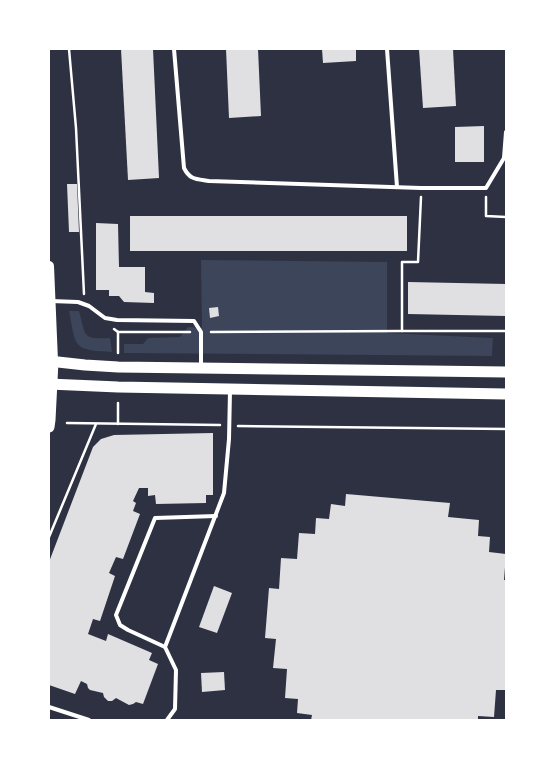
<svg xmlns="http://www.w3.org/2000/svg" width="555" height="769" font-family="'Source Serif 4',serif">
<rect width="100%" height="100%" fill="#2d3142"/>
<g fill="#3c4559">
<polygon points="201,260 387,262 387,333 493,338 492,356 124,353 124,344 143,344 148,338 180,337 188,327 202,328"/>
<path d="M69 311H79C86 337 82 339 110 338L112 352C73 350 76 348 69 311Z"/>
</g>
<g fill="#e0e0e3">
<polygon points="121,49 153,49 159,178 128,180"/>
<polygon points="226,49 258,49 261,116 229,118"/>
<polygon points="322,49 356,49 356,61 323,63"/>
<polygon points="419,49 453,49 456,106 423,108"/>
<polygon points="484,126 484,162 455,162 455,127"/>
<polygon points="67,184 77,184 79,232 69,232"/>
<rect x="130" y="216" width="277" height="35"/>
<polygon points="96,223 118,224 119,267 145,267 145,292 154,293 154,303 124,302 119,296 109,296 109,290 96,290"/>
<polygon points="408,282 506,284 506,316 408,314"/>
<polygon points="218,307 219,316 210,318 209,308"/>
<polygon points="213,433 213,495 206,495 206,503 156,504 155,495 148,496 148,488 139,488 133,501 136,503 133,511 140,514 123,559 116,557 109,573 115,576 100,621 93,619 88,634 106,641 108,634 152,653 149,660 158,664 143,704 136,702 133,704 129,705 116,698 112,701 108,701 104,697 103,693 90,690 88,688 87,684 81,681 75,694 49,685 49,562 93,447 101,439 114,435"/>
<polygon points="346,494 450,503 448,517 479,520 478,536 490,537 489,552 506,554 504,580 506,580 506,690 496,690 494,717 478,716 478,720 311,720 312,715 297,713 298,699 285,698 287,669 273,668 276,639 265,638 269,588 279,589 281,558 297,559 299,533 315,534 316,518 329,519 331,504 345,506"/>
<polygon points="214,586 232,593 217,633 199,627"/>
<polygon points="224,672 225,690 202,692 201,673"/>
</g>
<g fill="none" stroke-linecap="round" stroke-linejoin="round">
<g stroke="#fff" stroke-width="2.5">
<polyline points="69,49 76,128 84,294"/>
<polyline points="486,197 486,216 506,217"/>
<polyline points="114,329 118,332 190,332"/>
<polyline points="402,331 402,262 418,262 421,197"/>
<polyline points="211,332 402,331 506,331"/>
<polyline points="118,353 118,332"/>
<polyline points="67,423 220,425"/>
<polyline points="118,424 118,403"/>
<polyline points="238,426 506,429"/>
<polyline points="49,537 96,424"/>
</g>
<g stroke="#fff" stroke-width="4">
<path d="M174 49 184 168C190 180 196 179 209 181L421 188H486L504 158H506"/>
<polyline points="387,49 397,187"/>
<polyline points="504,158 506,132"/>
<polyline points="51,301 78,302 89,306 105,318 117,320 194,321 201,332 201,366"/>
<polyline points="165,647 128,630 120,625 116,615 155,518 216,516"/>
<polyline points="49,707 89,720"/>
<polyline points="167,720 175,709 176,670 165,647 224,493 229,439 230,391"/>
</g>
<polyline stroke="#fff" stroke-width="10" points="49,266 53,361"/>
<g stroke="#fff" stroke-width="11">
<polyline points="49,361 85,365 118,367 506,372"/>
<polyline points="49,384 118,387 506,394"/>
<polyline points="49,427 50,420 53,361"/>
</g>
</g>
<rect width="555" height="769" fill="none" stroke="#ffffff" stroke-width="100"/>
</svg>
